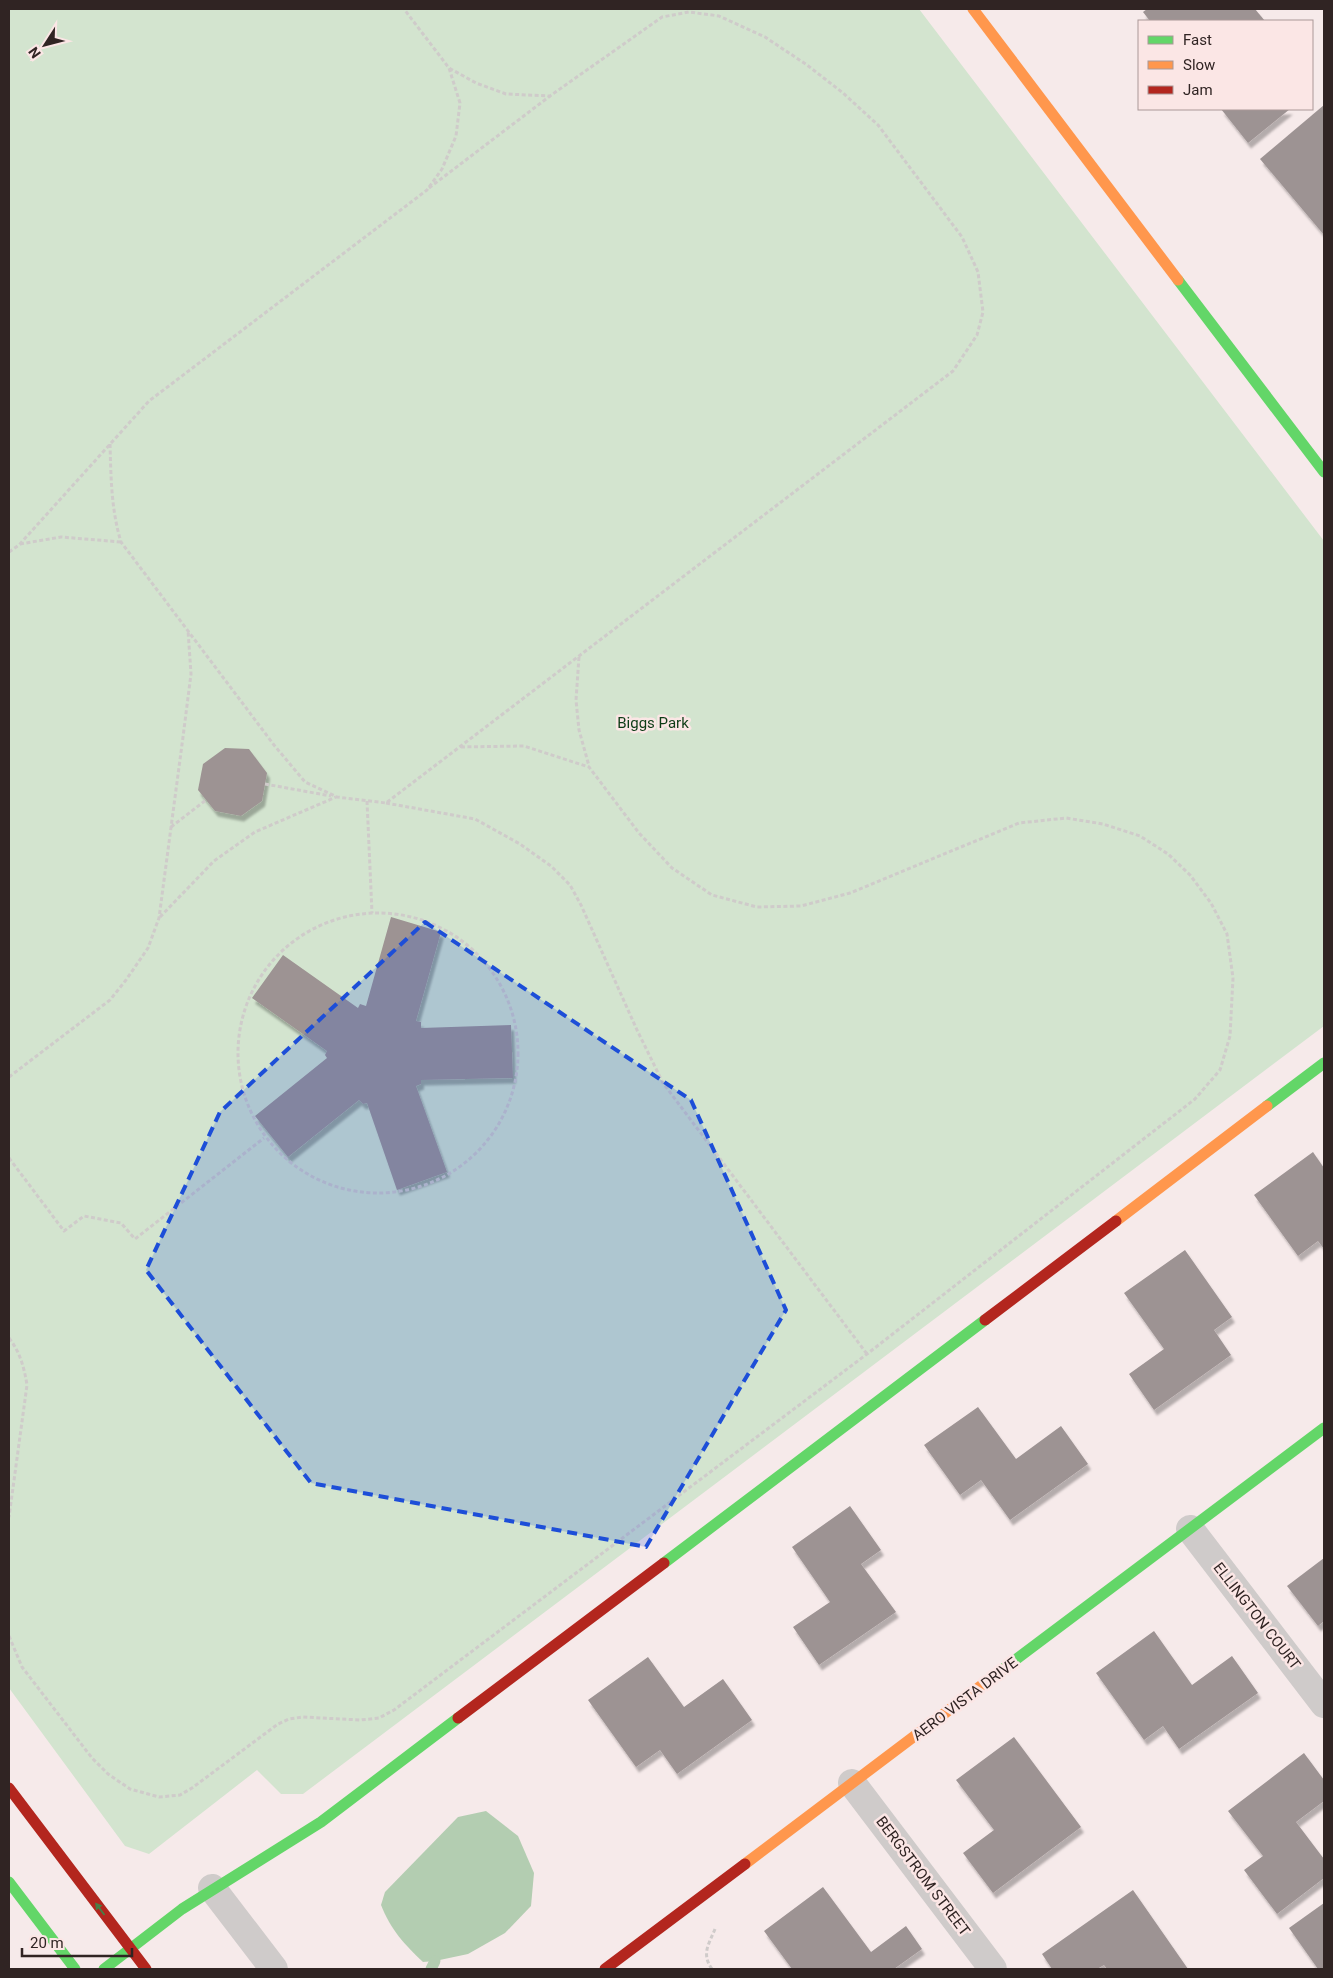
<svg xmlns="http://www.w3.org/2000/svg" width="1333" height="1978" font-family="Roboto,sans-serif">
<defs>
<filter id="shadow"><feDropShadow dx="3" dy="5.5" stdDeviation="1" flood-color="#0004"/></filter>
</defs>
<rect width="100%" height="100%" fill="#f6eaea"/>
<polygon fill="#d3e4cf" points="9,9 919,9 1324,541 1324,1026 303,1794 281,1794 257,1770 149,1854 125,1846 9,1688"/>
<path fill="#b3cdb1" d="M486 1811 518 1836 534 1873 531 1906 505 1933 468 1954 435 1961 423 1962C404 1944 391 1930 381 1905L385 1892 458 1817Z"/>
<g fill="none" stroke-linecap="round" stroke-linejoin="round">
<polyline stroke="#b3cdb1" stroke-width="11" points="431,1969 435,1961"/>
</g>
<g fill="#9d9393" filter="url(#shadow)">
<polygon points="1147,9 1255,9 1265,21 1150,21 1143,12"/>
<polygon points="1324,105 1324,235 1260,159"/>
<polygon points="1221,109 1290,109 1248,143"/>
<polygon points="225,748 249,749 267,773 262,801 241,816 215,811 198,790 203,764"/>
<polygon points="391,917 441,932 416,1021 421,1022 421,1028 511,1025 513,1078 421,1080 421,1084 416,1086 447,1172 397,1190 367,1103 363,1104 359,1100 288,1157 255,1116 327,1058 325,1055 327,1051 252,998 283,955 358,1008 360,1004 366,1006"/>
<polygon points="1313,1152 1324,1168 1324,1249 1318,1241 1298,1256 1254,1195"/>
<polygon points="1185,1250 1232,1317 1214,1330 1231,1355 1154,1410 1129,1374 1164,1349 1124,1293"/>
<polygon points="978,1407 1016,1459 1061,1426 1088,1464 1010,1520 981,1480 960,1495 924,1445"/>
<polygon points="850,1506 881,1550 861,1564 896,1612 819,1665 793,1627 830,1602 792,1547"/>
<polygon points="1324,1558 1324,1621 1318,1626 1287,1586"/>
<polygon points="1154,1631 1192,1685 1232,1656 1258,1693 1179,1749 1163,1726 1144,1740 1096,1673"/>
<polygon points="648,1657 684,1707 723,1679 752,1720 677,1774 660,1750 636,1767 588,1700"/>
<polygon points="1014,1737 1081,1827 993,1893 963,1853 994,1830 956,1780"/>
<polygon points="1304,1753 1324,1780 1324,1801 1296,1822 1324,1859 1324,1878 1277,1914 1244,1870 1263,1856 1228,1811"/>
<polygon points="823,1887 871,1952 906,1926 922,1949 894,1969 792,1969 764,1931"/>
<polygon points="1133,1890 1188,1969 1107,1969 1104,1965 1097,1969 1052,1969 1042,1954"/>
<polygon points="1324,1903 1324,1969 1318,1969 1289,1928"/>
</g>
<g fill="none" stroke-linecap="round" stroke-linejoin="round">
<g stroke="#cfcbca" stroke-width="3" stroke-dasharray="4 2.5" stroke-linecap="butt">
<polyline points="429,188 550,96"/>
<path d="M110 444C111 477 111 509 121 542L274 745 305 782 337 797 386 803 953 371 977 335 983 312 978 272 962 237 878 125 843 93 807 65 765 37 719 16 689 12 662 17 550 96 506 94 476 83 449 68"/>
<polyline points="20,544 61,537 121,542"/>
<polyline points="9,552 19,545 149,401 427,190 442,169 456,136 460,103 449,68 404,9"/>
<polyline points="579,657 576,700 579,730 589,766"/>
<polyline points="265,784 331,796"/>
<polyline points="367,801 372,913"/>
<polyline points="386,803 475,819 520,844 551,866 570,885 581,905 637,1030 663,1083 867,1354"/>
<polyline points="171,827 206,800"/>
<circle cx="378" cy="1053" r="140"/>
<polyline points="160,917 214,861 255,832 336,797"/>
<polyline points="9,1077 110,1000 126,980 148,948 159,918 183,737 191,674 188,630"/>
<polyline points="9,1158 64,1231 84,1216 121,1223 135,1239 264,1138"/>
<path d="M9 1338C20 1352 24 1367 27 1385L9 1517"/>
<polyline points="9,1636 22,1667 92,1758 108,1774 130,1789 159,1797 180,1795 192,1788 278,1724 289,1719 303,1717 360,1720 379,1718 394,1710 867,1354 1195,1099 1220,1070 1230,1036 1233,978 1227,934 1211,903 1190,875 1168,854 1140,836 1103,824 1066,818 1019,823 850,893 801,906 757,907 712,895 672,868 639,833 589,767 524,746 459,747"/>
<path d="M712 1969C701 1954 709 1944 715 1929"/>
</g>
<g stroke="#cfcbca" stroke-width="28">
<polyline points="1190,1529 1324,1704"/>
<polyline points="852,1783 993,1969"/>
<polyline points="212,1888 274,1969"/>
</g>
<g stroke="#63d668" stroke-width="11">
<polyline points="1178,280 1324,472"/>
<polyline points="1267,1106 1324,1063"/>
<polyline points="664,1563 985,1320"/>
<polyline points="1002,1670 1324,1428"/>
<polyline points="9,1882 75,1969"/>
<polyline points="104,1969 182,1909 321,1822 458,1718"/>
</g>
<g stroke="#ff974d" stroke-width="11">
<polyline points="973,9 1178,280"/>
<polyline points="1116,1221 1267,1106"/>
<polyline points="745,1864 1002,1670"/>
</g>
<g stroke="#b3261e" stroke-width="11">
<polyline points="985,1320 1116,1221"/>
<polyline points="458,1718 664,1563"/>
<polyline points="9,1788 146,1969"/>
<polyline points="605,1969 745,1864"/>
</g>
</g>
<defs><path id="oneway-solid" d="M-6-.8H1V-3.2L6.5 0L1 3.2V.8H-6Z" transform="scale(1.25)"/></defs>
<use fill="#4a7d46" href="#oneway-solid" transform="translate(100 1909) rotate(-127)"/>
<path fill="#1d4ed8" fill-opacity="0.2" stroke="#1d4ed8" stroke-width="4" stroke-dasharray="10 6" stroke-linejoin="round" d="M425 922 691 1100 786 1310 646 1547 311 1483 146 1270 220 1112Z"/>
<g text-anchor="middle" stroke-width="5" stroke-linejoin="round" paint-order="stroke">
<g font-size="15" fill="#0d3c16" stroke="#fbe6e5">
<text x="653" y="728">Biggs Park</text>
</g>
<g font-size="15" fill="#302423" stroke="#fbe6e5">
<text transform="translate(1257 1616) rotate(52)" y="5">ELLINGTON COURT</text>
<text transform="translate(965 1699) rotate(-37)" y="5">AERO VISTA DRIVE</text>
<text transform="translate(923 1876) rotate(53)" y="5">BERGSTROM STREET</text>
</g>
</g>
<rect width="1333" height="1978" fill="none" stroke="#302423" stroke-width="20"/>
<rect x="1138" y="20" width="175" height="90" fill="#fbe6e5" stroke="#aa9897"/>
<rect x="1148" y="36" width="25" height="8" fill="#63d668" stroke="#aa9897"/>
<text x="1183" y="45" font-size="15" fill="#302423">Fast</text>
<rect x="1148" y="61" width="25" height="8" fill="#ff974d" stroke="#aa9897"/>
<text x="1183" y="70" font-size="15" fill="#302423">Slow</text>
<rect x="1148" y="86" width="25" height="8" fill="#b3261e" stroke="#aa9897"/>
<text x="1183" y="95" font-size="15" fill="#302423">Jam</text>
<g transform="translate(45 45) rotate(234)" stroke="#fbe6e5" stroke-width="4" paint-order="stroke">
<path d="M0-4L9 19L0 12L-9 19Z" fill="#302423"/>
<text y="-8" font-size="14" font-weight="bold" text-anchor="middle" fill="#302423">N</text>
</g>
<path d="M22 1948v8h110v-8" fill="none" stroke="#302423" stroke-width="2.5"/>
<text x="30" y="1948" font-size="15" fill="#302423" stroke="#fbe6e5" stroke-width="4" paint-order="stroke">20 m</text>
</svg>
